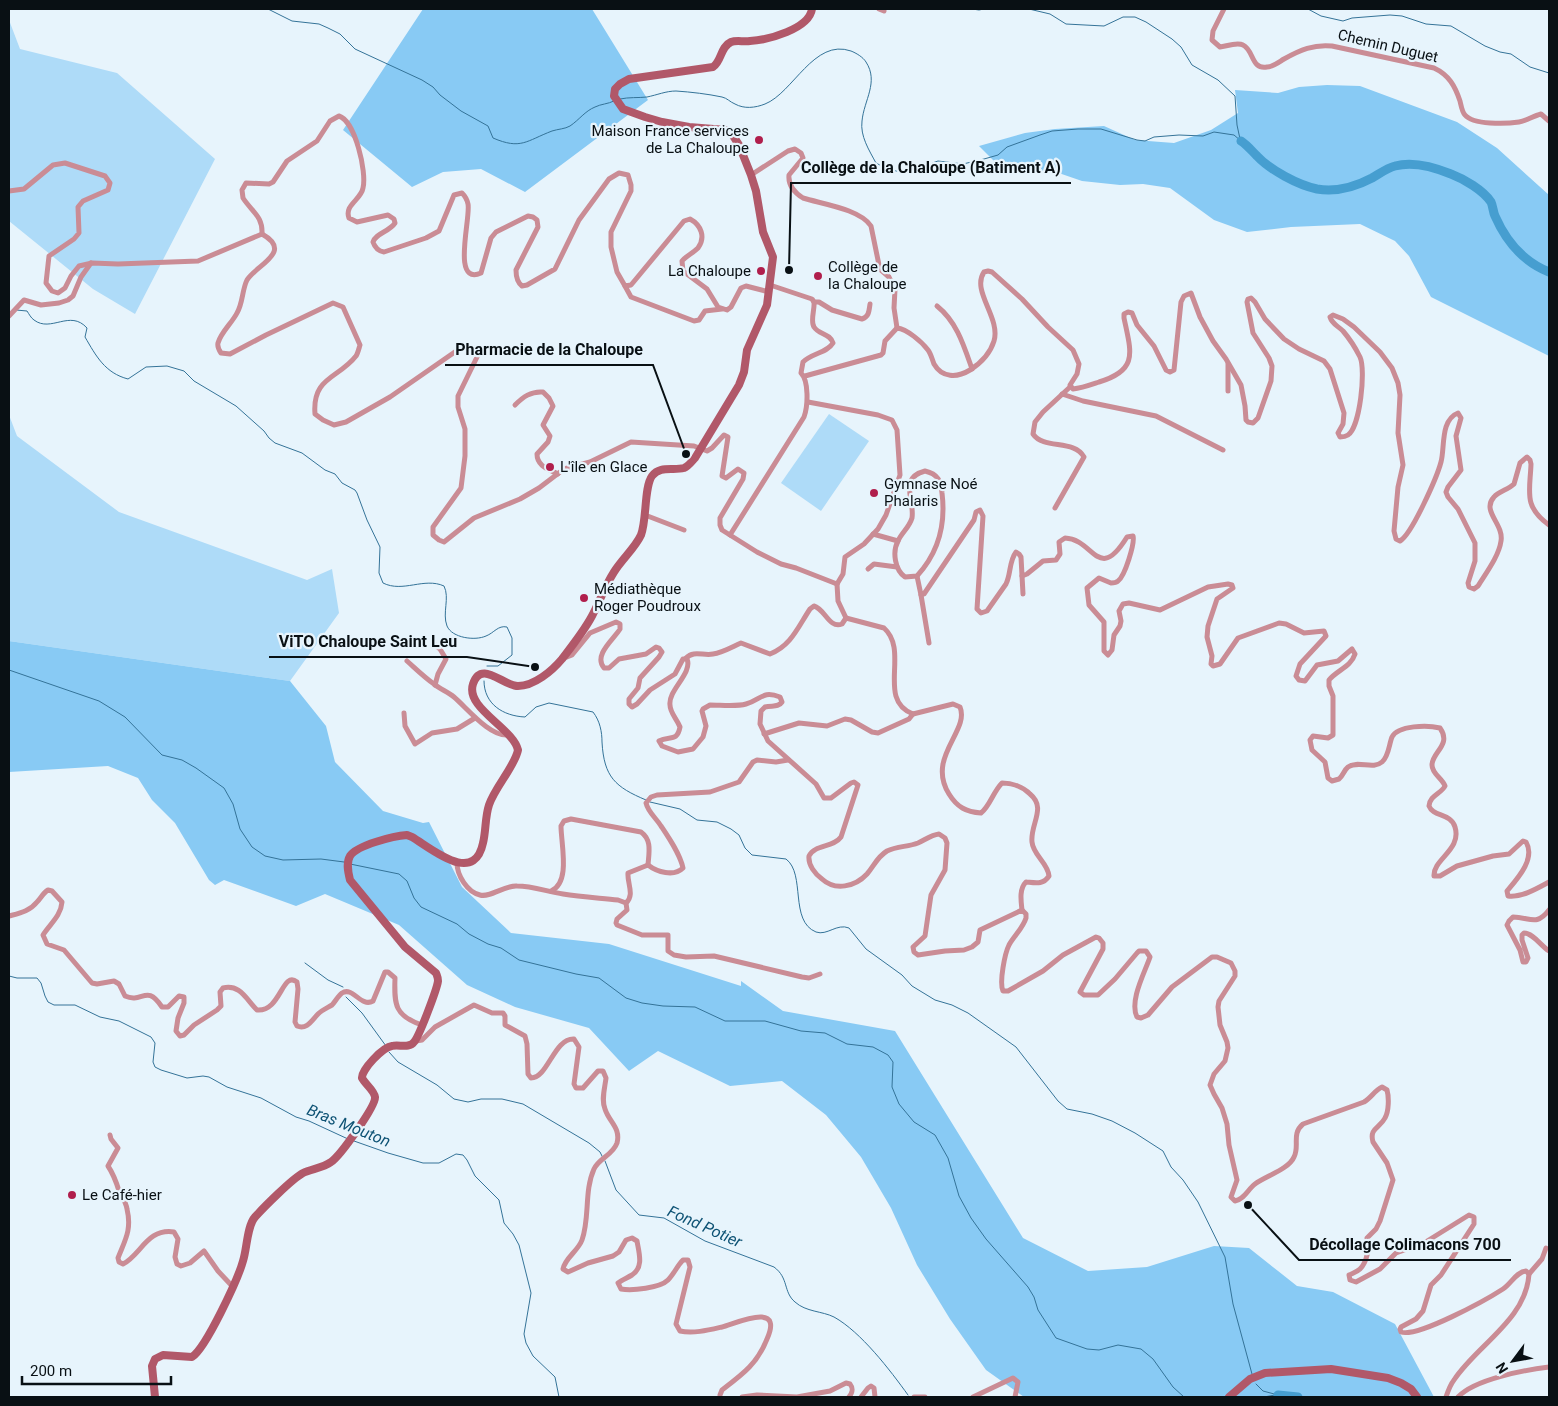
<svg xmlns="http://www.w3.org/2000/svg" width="1558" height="1406" font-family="Roboto,sans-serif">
<rect width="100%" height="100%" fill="#e7f4fc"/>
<g fill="#aedbf8">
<polygon points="9,20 20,49 117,73 215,159 135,314 93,289 9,221"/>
<polygon points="829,414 869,441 821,511 781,483"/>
<polygon points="9,415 17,436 119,512 307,580 332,569 339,613 290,681 9,641"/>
</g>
<g fill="#88caf4">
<polygon points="423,9 592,9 648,100 525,192 481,169 443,172 412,187 343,130"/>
<polygon points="1327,85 1360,86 1457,122 1497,148 1549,195 1549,356 1431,297 1409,256 1395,241 1360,224 1291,227 1247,232 1214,220 1170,188 1143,184 1120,185 1082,181 1050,170 1007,174 979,146 1025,133 1055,129 1104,126 1135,140 1174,143 1211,130 1238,113 1235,90 1278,93 1299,87"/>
<polygon points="9,641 290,681 326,726 335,762 383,811 423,823 429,822 462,887 511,933 609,944 741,986 741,981 783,1011 895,1031 1023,1238 1088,1271 1147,1267 1214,1246 1249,1248 1297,1286 1333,1292 1395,1324 1434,1397 1024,1397 986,1370 950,1319 917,1265 891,1208 861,1157 826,1115 782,1081 730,1086 658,1051 629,1071 589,1028 515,1007 467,985 399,925 325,894 296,906 224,880 215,885 209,880 175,823 152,800 138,778 108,766 9,772"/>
</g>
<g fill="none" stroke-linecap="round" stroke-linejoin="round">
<g stroke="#347398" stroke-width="1">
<path d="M268 9 292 21 319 24 328 28 340 34 355 49 422 80 433 87 440 95 461 111 488 126 493 138C521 150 526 141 552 131 558 129 565 129 570 126 579 120 585 111 595 107 601 104 608 104 614 101"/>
<polyline points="972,9 979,10 984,9"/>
<polyline points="1029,9 1050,14 1066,24 1104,26 1123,17 1135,17 1146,22 1172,39 1181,47 1192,65 1218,80 1235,96 1237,125 1240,139"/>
<polyline points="1308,9 1321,16 1343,21 1352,18 1390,15 1402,16 1426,24 1451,26 1485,46 1500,52 1511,54 1530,67 1549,73"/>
<path d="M620 99C629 97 638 98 647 97 657 95 666 91 676 91 691 92 708 94 722 97 727 98 730 102 735 104 744 109 755 108 765 104 793 93 814 38 851 51 856 53 863 57 866 62 879 82 864 100 862 121 860 136 869 150 876 163 891 172 910 175 927 171L932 163 938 161 963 164 984 159 998 155 1007 147 1040 135 1052 131 1078 129H1101L1137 140 1145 141 1154 137 1179 135 1203 136 1214 132 1234 135 1241 141"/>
<path d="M16 310 27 311C29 314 31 318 34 320 51 333 70 309 87 328L85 337C96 356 105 373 128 379L146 367 167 366 184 371 194 381 236 406 264 431 269 438 275 443 302 453 325 470 335 474 342 483 355 490 357 493 367 520 380 547 379 573 383 583C403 593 424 577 444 586 450 598 442 613 447 626 452 638 475 641 486 636 494 633 498 625 507 627L512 638V655L498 666H487"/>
<polyline points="9,670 99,701 125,717 162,755 182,760 196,768 224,788 233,804 240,829 252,847 265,856 283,860 321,859 344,862"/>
<path d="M484 681C484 704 503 716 525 717L536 707 549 703 593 712C600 721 602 732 602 742 604 777 615 787 646 800"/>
<path d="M650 802 680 809 697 820 717 822 731 829 739 835 745 848 752 855 786 859C806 874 789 921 816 932 827 936 837 923 849 928L866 949 902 975 912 986 935 1000 952 1005 968 1013 1016 1047 1058 1101 1067 1109 1092 1114 1112 1121 1135 1133 1163 1151 1171 1167 1183 1180 1198 1202 1225 1257 1233 1304 1252 1374"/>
<polyline points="350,864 399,874 407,881 414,898 421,907 457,924 469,934 488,944 501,948 519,960 576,974 599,978 626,998 642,1003 663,1006 695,1007 725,1021 765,1021 801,1031 825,1033 847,1044 873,1047 888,1055 893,1062 892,1087 899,1104 914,1122 935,1135 948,1158 959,1196 971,1218 986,1239 1028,1287 1034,1297 1038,1310 1056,1338 1087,1349 1099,1350 1118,1345 1141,1349 1153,1359 1173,1387 1184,1397"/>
<polyline points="305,963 328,980 343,987"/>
<polyline points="9,976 17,978 37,978 41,983 45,996 48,1002 54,1005 75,1005 100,1017 119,1021 151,1037 155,1043 153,1062 155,1067 161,1070 187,1078 203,1076 209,1077 227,1087 261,1098 296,1117 309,1121 348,1139"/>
<polyline points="346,997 362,1013 386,1046"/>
<polyline points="389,1052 398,1062 437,1085 454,1099 468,1102 481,1099 502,1099 523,1104 589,1143 600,1152 603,1158"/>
<polyline points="354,1141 388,1153 423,1163 439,1163 456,1154 463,1155 467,1160 475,1176 499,1200 504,1223 513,1234 519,1245 531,1293 524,1334 526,1343 533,1356 555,1377 559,1397"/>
<path d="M605 1161 616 1190 639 1215 664 1218 705 1241 774 1267C789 1278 783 1292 795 1302 806 1312 822 1311 834 1317 861 1332 890 1370 908 1395"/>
<polyline points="1256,1384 1263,1391 1278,1395"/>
<polyline points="1264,1397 1275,1395"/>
</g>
<g stroke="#469ed0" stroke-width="9">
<path d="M1241 141C1247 145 1251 150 1257 156 1270 170 1298 185 1317 189 1335 192 1355 187 1372 178 1379 174 1387 168 1395 166 1413 161 1434 167 1451 174 1464 179 1483 190 1491 202 1493 206 1493 212 1495 216 1506 241 1524 262 1549 272"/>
<polyline points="1278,1395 1298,1397"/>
</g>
<g stroke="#ca8c95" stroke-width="5">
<polyline points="879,9 884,11"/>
<path d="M1224 9 1213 31 1212 40 1220 47C1227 46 1237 42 1243 45 1254 50 1251 70 1267 67 1273 67 1279 62 1284 59 1300 50 1314 44 1332 46L1434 68C1449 75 1455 86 1460 101 1461 105 1462 112 1465 115 1473 125 1506 124 1519 122 1526 121 1533 116 1541 114L1549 121"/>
<path d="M751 175 788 151 795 149 801 153 803 158 789 175C788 185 795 193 803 198 822 204 860 209 871 226L879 265 881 270 889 277 895 289 894 308 897 328"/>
<path d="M9 191 24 189 53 165 65 163 105 176 110 183 108 190 83 201 78 207 79 233 74 239 49 256 46 283 52 291 58 293 65 288 71 276 79 266 92 263 118 264 198 261 262 234C294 252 256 265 247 280 242 290 243 303 237 313 232 323 221 332 218 343 217 347 219 350 221 353L230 354 266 335 333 303 343 307 360 345C359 348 358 353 356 356 338 379 312 377 315 414L323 420 334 425 346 422 390 397 462 347 476 348 479 353 458 396V407L465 429V456L461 488 433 527V535L439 540 444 542 474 518 520 499 539 488 564 469 590 462 631 442 694 446 707 451 712 448 724 435 728 437 722 476 726 478 738 469 744 473 743 479 720 518V525L722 530 757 552 781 564 796 568 837 584"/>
<path d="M262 234C263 216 252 212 243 198L242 190 246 183 269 184 273 182 287 161 317 141 330 121 339 116C355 121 367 172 363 188 361 200 344 205 349 218L357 222 388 215 394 219 395 223C389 232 376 233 373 242 375 248 378 251 384 252L426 238 439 231 454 195 462 193C465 196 467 199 468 204 471 218 451 286 481 273L491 238 496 232 528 216 533 217 537 220 538 227 516 270C516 277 517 282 522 286L527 285 555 269 579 220 609 179 619 173 628 175 631 185V191L611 232V247L617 272 625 286 631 285 636 279 684 221 690 219C701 225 706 237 698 248 693 253 686 256 682 261L683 271 707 289 718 307 727 310 731 307 741 288 746 286 769 292"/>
<path d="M770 285 812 299 814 302H819L832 310 862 319C869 317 869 311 870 304"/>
<polyline points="625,286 631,297 694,321 699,320 705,311 722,309"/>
<path d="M937 306C957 322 964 346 972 369"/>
<polyline points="9,316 24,300 41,305 59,303 68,300 73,296 81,277 91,263"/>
<path d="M805 376 881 355 883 353 885 341 897 328C907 329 922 342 928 350 931 354 932 359 934 364 942 378 957 378 970 370 981 363 990 354 994 341 1001 318 971 291 984 272L988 271 992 272 1022 299 1048 327 1073 350 1079 364 1077 374 1070 385 1073 389C1082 388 1090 385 1099 382 1139 370 1131 352 1124 318V314L1128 312 1132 313 1137 325 1154 346 1166 370 1170 372 1174 370 1181 302 1184 296 1191 293 1200 317 1213 341 1226 359 1241 385 1245 406 1246 420 1248 422 1253 423 1258 418 1271 381 1272 366 1269 358 1253 333 1247 302 1248 299 1251 298 1255 302 1265 319 1284 339 1299 349 1324 361 1330 369 1344 413 1343 424 1338 433 1340 437C1344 437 1345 437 1348 435 1360 427 1366 370 1360 357 1356 349 1349 338 1343 331 1338 326 1332 324 1330 317L1333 315 1343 319 1354 327 1380 352 1392 368 1398 383 1400 395 1398 433 1403 465 1398 487 1394 531 1396 539 1400 541C1412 534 1437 477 1441 462 1445 448 1440 420 1458 413L1461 418 1456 436 1461 470 1448 487 1446 492 1448 497 1458 509 1475 543V561L1468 583 1469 587 1474 589 1478 586C1486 573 1499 556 1501 541 1504 524 1481 511 1494 497 1499 491 1508 490 1514 484L1520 463 1527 457 1530 460 1531 464C1530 492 1523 506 1549 525"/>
<polyline points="1228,391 1228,364"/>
<polyline points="1062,394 1083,401 1156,416 1223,450"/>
<polyline points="808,402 878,415 892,420 897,430 900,475 886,515 878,529 864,544 845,557 843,574 837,584"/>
<path d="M515 405C523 397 531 391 543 392L549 398 553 406 543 425 550 436 548 442 537 454C537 466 548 469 558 474"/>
<path d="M925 471C938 474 941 481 942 493 946 525 939 552 917 576L905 577C895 570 892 552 898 541 902 532 909 528 912 518 915 500 898 478 925 471Z"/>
<path d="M1055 508 1084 457C1074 439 1044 450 1033 434L1035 422 1043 412 1070 387"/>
<polyline points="645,515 684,530"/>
<polyline points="873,534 898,541"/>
<path d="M730 535 804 417C808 406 809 381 801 373L803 362C812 353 827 353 833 343 830 333 819 335 814 327 810 321 815 309 814 302"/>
<polyline points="868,569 874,564 897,567"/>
<path d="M917 576 921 595 924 594 974 520 976 512 980 510 983 516 977 609 981 613 987 611 1006 584C1011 574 1009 561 1016 552L1019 554 1021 557 1023 594"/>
<path d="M1022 576 1027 574 1043 561 1056 560 1060 554 1059 542 1065 538C1094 539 1098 584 1127 537L1133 536C1135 543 1125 576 1118 581 1116 583 1114 583 1111 583L1099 578 1087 588 1089 605 1104 622V651L1108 655 1112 650 1114 635 1120 626 1121 621 1119 611 1123 604 1129 603 1160 610 1208 587 1228 584 1232 585 1233 588 1217 599 1208 626 1207 637 1212 656 1211 664 1213 666 1220 664 1238 638 1279 623 1286 624 1304 633 1324 631 1326 636 1300 664 1296 676 1299 680 1305 681 1317 665 1338 661 1352 649 1355 654C1351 667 1337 670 1329 680V686L1333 696V735L1328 738 1313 736 1310 740 1312 750 1325 762 1328 778 1332 781 1339 779C1343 776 1344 770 1348 767 1358 760 1373 770 1382 762 1389 756 1389 744 1392 737 1398 725 1428 725 1440 728 1452 745 1432 752 1432 765 1432 774 1442 778 1445 786 1441 794 1430 795 1429 806 1433 817 1451 813 1455 827 1462 850 1433 859 1434 876H1440L1457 866 1493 856 1509 854 1523 841 1526 842C1536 859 1517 879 1507 891L1508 896C1521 898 1538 888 1549 882"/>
<polyline points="921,595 929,643"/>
<path d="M846 618 884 628C910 651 876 700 913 714L953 704 960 707C970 731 926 757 949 794 957 807 966 812 981 813 990 806 993 792 1002 783 1012 783 1023 787 1030 794 1047 808 1030 824 1032 842 1033 855 1048 863 1049 876 1043 885 1036 883 1026 882 1019 889 1021 901 1022 910"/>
<polyline points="433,643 440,649 446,659 438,674 435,685"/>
<path d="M564 656 567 657 572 655 590 633 616 622 620 624V629C614 639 593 655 604 668H609L619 659 646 654 656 647 659 648 662 652 659 657 640 678 638 688 629 699V704L632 707 637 704 650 690 675 674 683 659H687C693 673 668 690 670 705 670 713 677 719 680 727 677 743 669 735 659 741L662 746 678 752 693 749 703 737 706 726 702 711 703 709 710 705C721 705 736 707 746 704 761 700 762 690 780 697L782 702C778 708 772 705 765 707L761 711 760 724 768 741 816 784 824 798H831L851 783 854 782 858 785 841 837C833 848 815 844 809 856 808 865 815 874 822 879 835 891 855 887 867 874 874 866 877 857 887 851 897 846 908 847 918 843 925 840 931 835 939 834L945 838 947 843 945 870 931 895 925 936 913 947 914 952 918 955 945 951 964 950 972 947 978 942 980 930 1022 910 1026 914V918C1023 928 1014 936 1009 945 1005 953 999 982 1003 991H1008L1043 971 1063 955 1096 937 1099 938 1103 943V949L1080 992 1084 995H1098L1115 979 1137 953 1139 951H1146L1150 957C1145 972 1129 1001 1137 1017L1141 1018 1148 1015 1172 987 1212 957H1217L1231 963 1235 971V976L1219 1001 1218 1007 1220 1025 1227 1042 1228 1048 1225 1061 1214 1074 1210 1085 1214 1094 1222 1108 1227 1124 1229 1145 1237 1180 1231 1197 1235 1201C1245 1199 1248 1189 1255 1184 1266 1176 1289 1169 1294 1157 1300 1146 1291 1134 1303 1124L1364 1102C1371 1098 1375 1090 1382 1087L1387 1090C1389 1097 1389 1111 1385 1118 1380 1128 1369 1128 1373 1142L1387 1163 1393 1180 1380 1221 1376 1229 1367 1238C1370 1247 1367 1262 1360 1269 1357 1272 1353 1273 1349 1275L1350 1280 1356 1282 1380 1269 1396 1253 1424 1243 1469 1215 1474 1217V1224L1441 1275 1431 1285 1423 1311 1416 1319 1401 1327 1400 1329 1401 1332C1417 1338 1486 1300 1503 1289 1511 1284 1516 1272 1526 1271L1529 1274C1526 1320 1477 1345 1454 1380 1450 1385 1448 1391 1446 1397"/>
<path d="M686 658C694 650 703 656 713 654 722 653 732 647 741 643L770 654C791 646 798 627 810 609L814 606C825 609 829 629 842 624L846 618 838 601 837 584"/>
<path d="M407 661C416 669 424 677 434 684 440 689 448 692 454 697 467 708 490 737 508 735"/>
<polyline points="404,713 405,726 415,744 432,733 457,729 475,718"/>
<polyline points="764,734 799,723 827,726 845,719 851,720 872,732 878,733 909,719 913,714"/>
<path d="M457 863C457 875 467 892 480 895 490 898 505 885 517 886 533 886 548 892 563 894 581 897 600 898 618 900L626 903C635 895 627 883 628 873L648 865"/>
<path d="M648 865C657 872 674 877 683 868 680 854 669 838 661 826 656 818 648 812 646 803L651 797 657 795 710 792 739 782 753 762 757 760 776 762 788 760"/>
<path d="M551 891C571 883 561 844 561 826L564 821 571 819 641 832C652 840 649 852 648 865"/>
<polyline points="626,903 627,910 617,919 616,923 617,925 642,935 668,935 668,951 674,955 686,957 714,956 802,977 809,978 820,974"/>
<path d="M1549 910C1536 927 1530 917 1513 917L1509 921 1507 925 1520 950 1523 962H1526L1528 958 1522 940V935L1524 933C1533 933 1541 946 1549 951"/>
<path d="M9 916C20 913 30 911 37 902 41 898 43 893 48 890L52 891 62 902C61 916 50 924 43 935L47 944 64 950 92 983 97 984 114 981 119 984 125 996C143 1004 146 983 162 1007H168L179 996 184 997V1003L178 1018 176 1031 180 1036 184 1035 194 1025 217 1010 221 1006 220 992 223 988C240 984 246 999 257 1010 281 1012 282 970 297 982L298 989 295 1022 297 1026C307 1030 312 1020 318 1014 322 1010 327 1008 332 1005 335 1002 338 996 342 993 353 986 361 1008 373 1001L385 972H388L395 978C394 1005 395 1016 422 1025"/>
<path d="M416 1041 422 1040 435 1027 474 1005 492 1013H503L505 1016V1025L525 1036 527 1044 528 1074 531 1078C548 1078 554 1038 574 1039L579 1047 574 1084 576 1088H583L598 1071H603L606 1078C605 1087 601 1100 605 1109 609 1122 621 1128 617 1143 613 1155 599 1158 594 1169 584 1191 590 1218 582 1240 578 1251 565 1258 563 1269L568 1272 588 1263 613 1256 619 1252 626 1240 632 1238 637 1241C639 1253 644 1267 632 1275 627 1278 622 1280 618 1283L621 1289C632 1291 660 1288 668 1280 674 1274 677 1266 683 1260H688L690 1267 676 1324 680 1331C693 1334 709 1330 722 1327 737 1323 784 1301 767 1339 757 1364 743 1374 722 1390L720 1395V1397"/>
<path d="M110 1135 111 1139 118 1148 108 1166C114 1175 116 1181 119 1191 122 1197 126 1202 127 1209 132 1230 125 1240 118 1258L119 1262 123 1264C141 1255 147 1228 174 1232L178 1239 175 1257 177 1264 181 1266 190 1263 204 1251 218 1271 233 1287"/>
<polyline points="1529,1274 1542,1259 1546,1248"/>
<path d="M742 1397 757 1395 797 1397 830 1391 846 1383 850 1384C854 1389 852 1393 849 1397"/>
<polyline points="861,1397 868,1388 871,1386 874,1388 875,1397"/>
<polyline points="914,1397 925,1397"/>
<polyline points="973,1397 1013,1378 1018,1382 1015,1397"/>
<path d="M1458 1397C1475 1379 1525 1370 1549 1367"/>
</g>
<g stroke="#b15869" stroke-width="8">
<path d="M155 1397 152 1366 155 1359 163 1355 192 1357C206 1348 238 1279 243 1261 247 1249 247 1226 255 1217 264 1207 292 1179 303 1173 311 1169 323 1168 331 1162 340 1156 376 1106 375 1097 374 1090 365 1084 362 1078 361 1070 383 1047 392 1046 399 1044 409 1049 414 1042 419 1037 437 989 438 981 438 977 437 976 436 973L405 947 350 880C348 872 346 863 350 856 357 845 394 836 407 835L412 837C431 848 474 886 483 843 486 831 485 817 489 805 495 787 515 766 518 750 513 728 465 708 473 684 481 659 503 686 518 686 534 686 552 671 562 659 572 646 584 631 592 616 600 601 605 586 614 572 622 559 635 548 641 535 647 519 644 487 652 476 660 465 673 471 684 468 689 466 692 461 695 458L739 385 744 372 747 350 767 305 773 257 763 232 756 191 751 175 739 145 732 134 726 130 689 127 662 122 645 117 623 109 614 96 615 89 620 84 629 79 713 67C722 61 720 47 731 42 736 40 744 42 750 41 768 40 809 29 812 9"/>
<polyline points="1229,1397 1250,1379 1265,1373 1331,1369 1388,1378 1401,1383 1411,1389 1417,1397"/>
</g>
</g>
<g fill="#b01e4c" stroke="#e7f4fc" stroke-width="2">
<circle cx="759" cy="140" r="5"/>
<circle cx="761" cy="271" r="5"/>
<circle cx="818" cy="276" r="5"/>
<circle cx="550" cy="467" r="5"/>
<circle cx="874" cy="493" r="5"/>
<circle cx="584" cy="598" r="5"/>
<circle cx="72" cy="1195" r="5"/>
</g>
<g text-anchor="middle" stroke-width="4.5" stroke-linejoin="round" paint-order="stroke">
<g font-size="15" fill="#091014" stroke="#e7f4fc">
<text transform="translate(1388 46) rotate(13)" y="5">Chemin Duguet</text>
</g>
<g font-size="15" fill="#091014" stroke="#e7f4fc" text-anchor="start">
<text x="749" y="136" text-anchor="end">Maison France services<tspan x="749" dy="17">de La Chaloupe</tspan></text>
<text x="828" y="272">Collège de<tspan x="828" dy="17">la Chaloupe</tspan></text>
<text x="751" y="276" text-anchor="end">La Chaloupe</text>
<text x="560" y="472">L'île en Glace</text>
<text x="884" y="489">Gymnase Noé<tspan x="884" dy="17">Phalaris</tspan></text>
<text x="594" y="594">Médiathèque<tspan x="594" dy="17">Roger Poudroux</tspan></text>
<text x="82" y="1200">Le Café-hier</text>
</g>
<g font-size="16" font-style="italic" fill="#0d5274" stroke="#e7f4fc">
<text transform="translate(349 1125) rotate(22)" y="6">Bras Mouton</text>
<text transform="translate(705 1226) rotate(24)" y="6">Fond Potier</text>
</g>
</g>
<path fill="none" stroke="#091014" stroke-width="2" d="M789 270L791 183H1071M686 454L653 365H445M535 667L467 657H269M1248 1205L1299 1260H1511"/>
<g fill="#091014" stroke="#e7f4fc" stroke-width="2">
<circle cx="789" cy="270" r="5"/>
<circle cx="686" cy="454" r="5"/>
<circle cx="535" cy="667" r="5"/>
<circle cx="1248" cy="1205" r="5"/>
</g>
<g font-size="16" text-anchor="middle" font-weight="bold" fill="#091014" stroke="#e7f4fc" stroke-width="4.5" stroke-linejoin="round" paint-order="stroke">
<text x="931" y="173">Collège de la Chaloupe (Batiment A)</text>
<text x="549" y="355">Pharmacie de la Chaloupe</text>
<text x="368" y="647">ViTO Chaloupe Saint Leu</text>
<text x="1405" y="1250">Décollage Colimacons 700</text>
</g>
<rect width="1558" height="1406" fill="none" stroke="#091014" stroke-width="20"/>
<g transform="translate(1513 1361) rotate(238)" stroke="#e7f4fc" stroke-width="4" paint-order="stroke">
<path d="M0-4L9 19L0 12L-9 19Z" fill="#091014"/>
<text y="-8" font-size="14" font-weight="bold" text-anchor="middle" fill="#091014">N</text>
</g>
<path d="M22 1376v8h149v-8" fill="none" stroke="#091014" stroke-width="2.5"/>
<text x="30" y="1376" font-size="15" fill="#091014" stroke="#e7f4fc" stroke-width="4" paint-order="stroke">200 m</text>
</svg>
